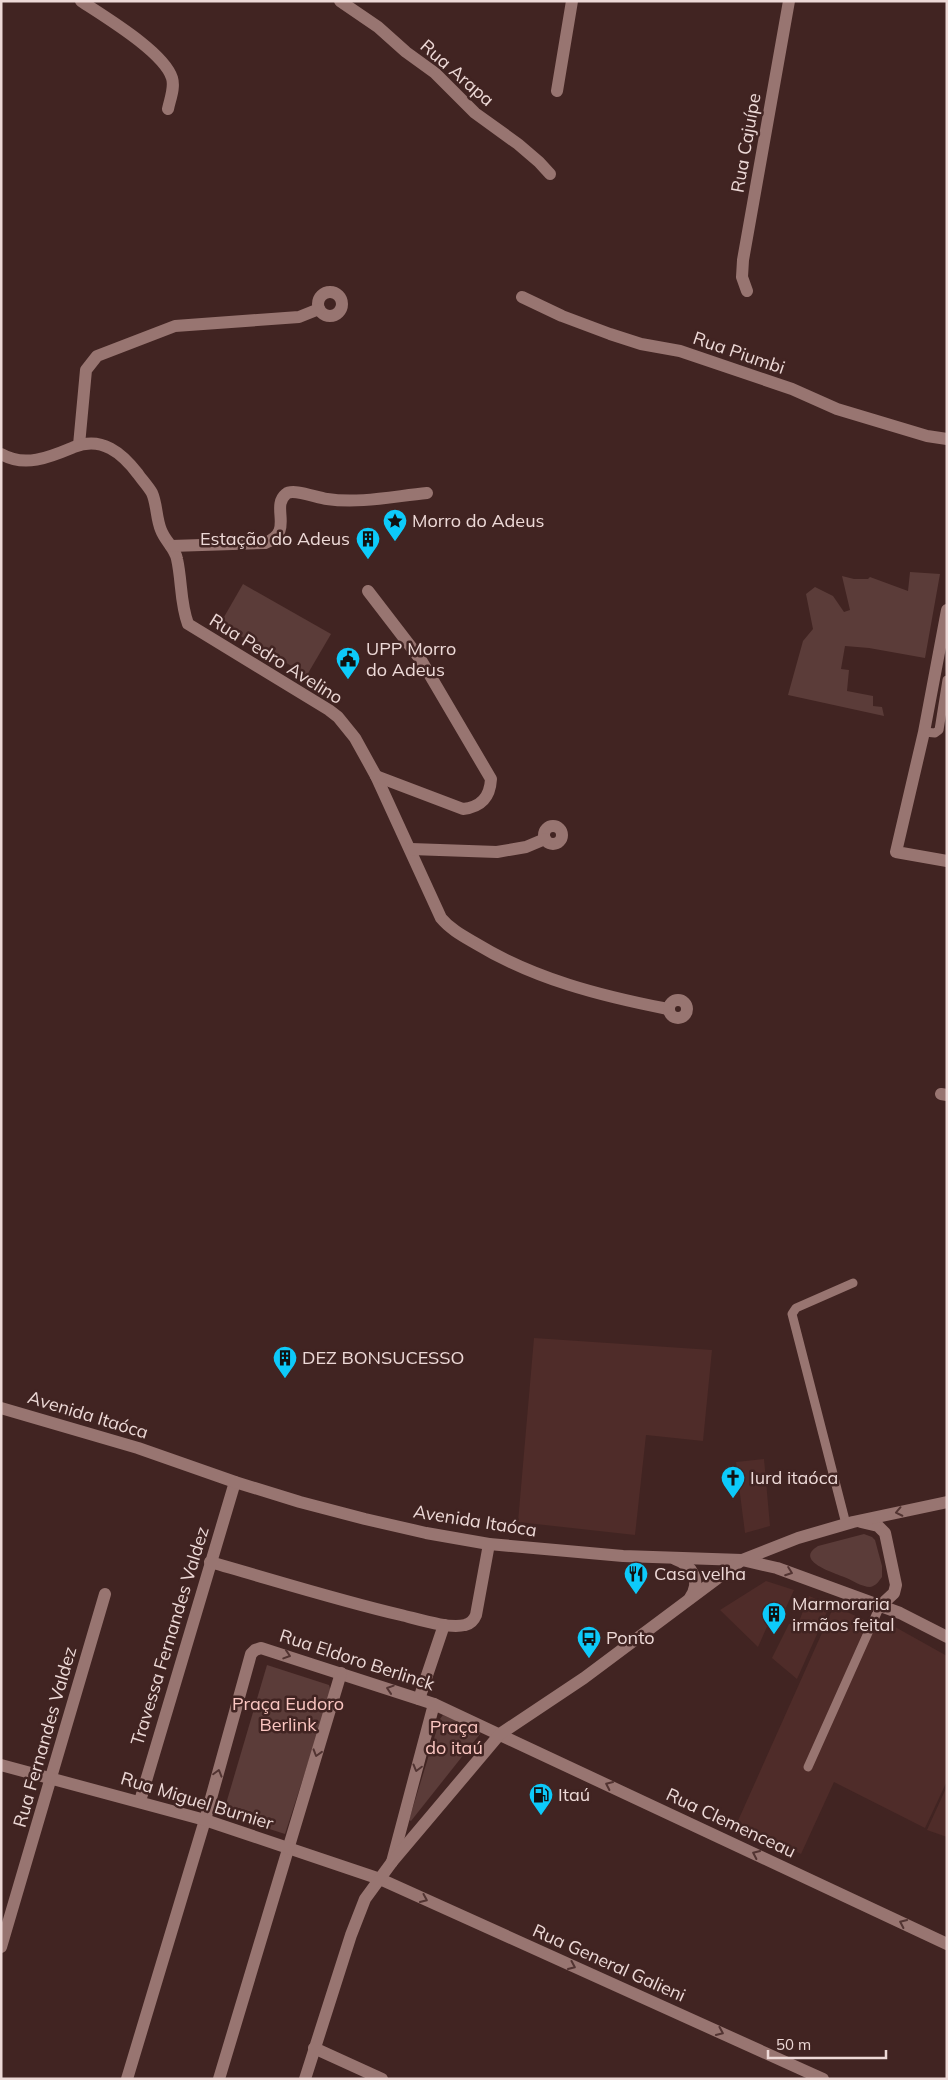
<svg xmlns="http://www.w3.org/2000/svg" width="948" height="2080" font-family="Mulish,sans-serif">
<rect width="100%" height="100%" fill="#412422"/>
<g fill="#4f2c29">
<polygon points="534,1338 712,1350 703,1441 646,1435 635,1535 518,1522"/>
<polygon points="764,1459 770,1526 745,1533 736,1462"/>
<polygon points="766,1581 794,1590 783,1614 773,1613 758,1647 720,1610"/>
<polygon points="809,1596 830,1605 797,1679 772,1658 789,1624 798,1624"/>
<polygon points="834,1606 884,1629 888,1623 947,1656 947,1781 925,1828 834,1782 801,1854 737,1823"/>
<polygon points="947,1786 947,1837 927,1830"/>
</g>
<g fill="#5b3c39">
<polygon points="910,572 940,574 925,658 869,648 845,646 841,669 849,670 847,691 873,696 873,706 882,707 884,716 788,695 803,641 813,629 806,594 815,587 833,596 844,612 850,610 842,576 854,579 868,579 870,577 908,591"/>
<polygon points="243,584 331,634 307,675 220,624"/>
<path d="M864 1534 872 1537 875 1540 882 1566V1577C879 1581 876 1586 870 1587 862 1587 852 1580 844 1577 835 1573 793 1561 818 1546Z"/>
<polygon points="267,1665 329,1685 331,1692 285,1834 223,1814"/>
<polygon points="443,1715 480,1731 480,1734 411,1821 409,1820 440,1719"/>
</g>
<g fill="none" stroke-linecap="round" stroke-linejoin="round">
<g stroke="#987571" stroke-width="9">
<polyline points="924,732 935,733 939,730 947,680"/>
<polyline points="846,1524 792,1314 796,1308 853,1283"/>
<polyline points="808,1767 880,1606"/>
</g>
<g stroke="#987571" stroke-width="12">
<path d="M81 1C105 17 164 52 172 78 175 88 170 99 168 109"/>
<polyline points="340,1 378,27 406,52 435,73 475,113 518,144 539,162 550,174"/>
<polyline points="557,91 572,1"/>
<polyline points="747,291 742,277 743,260 789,1"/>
<circle cx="330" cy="304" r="12"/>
<polyline points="522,297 562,316 610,334 641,344 680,351 792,389 837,409 927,436 947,439"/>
<polyline points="79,445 86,370 97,356 175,326 299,317 319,309"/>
<path d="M1 454C25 468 50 457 74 447 102 436 122 453 138 474 142 480 148 486 152 493 157 504 156 518 161 530 165 541 175 548 177 559 182 581 180 603 188 624L329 710 338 717 355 738 376 776 441 918C450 929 463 936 475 943 534 979 601 996 668 1009"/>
<path d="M171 546 265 543C295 532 270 507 286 494 293 488 317 498 327 499 359 504 395 496 427 493"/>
<path d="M368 591 421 660 491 779C490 797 481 807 463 809L376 776"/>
<polyline points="947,610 924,732 896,852 947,861"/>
<circle cx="553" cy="835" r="9"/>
<polyline points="411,849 497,852 526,847 545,839"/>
<circle cx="678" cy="1009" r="9"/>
<polyline points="941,1094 947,1095"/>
<path d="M210 1562C274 1580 337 1600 401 1615 418 1619 448 1629 465 1625 470 1624 474 1620 476 1615L489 1544"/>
<polyline points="419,1699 444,1625"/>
<polyline points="140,1801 235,1482"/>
<polyline points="392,1862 434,1704"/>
<polyline points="1,1947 105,1594"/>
<polyline points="314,2048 382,2079"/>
<polyline points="127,2079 205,1820 251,1654 255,1650 261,1648 434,1704 947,1944"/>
<polyline points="219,2079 341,1673"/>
</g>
<g stroke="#987571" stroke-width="12">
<polyline points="1,1408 138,1448 235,1482 300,1502 365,1519 426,1533 489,1544 623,1556 742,1560 777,1568 900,1613 947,1637"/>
<polyline points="861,1522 878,1526 885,1533 896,1585 894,1593 880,1606"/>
<path d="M675 1559C692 1565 702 1581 690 1598"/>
<polyline points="1,1765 205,1820 380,1879 823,2079"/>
<polyline points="305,2079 351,1935 365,1899 392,1862 500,1734 584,1678 742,1560 798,1538 853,1522 947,1502"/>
</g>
</g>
<defs><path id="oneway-chevron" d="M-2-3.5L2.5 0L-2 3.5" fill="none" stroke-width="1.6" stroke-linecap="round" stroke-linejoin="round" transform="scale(1.25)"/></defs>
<g stroke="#523432">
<use href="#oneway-chevron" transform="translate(899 1512) rotate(168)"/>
<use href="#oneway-chevron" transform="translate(789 1572) rotate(20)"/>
<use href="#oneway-chevron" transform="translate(287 1655) rotate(18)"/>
<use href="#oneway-chevron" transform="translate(390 1689) rotate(-162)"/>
<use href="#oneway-chevron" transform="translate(317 1753) rotate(107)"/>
<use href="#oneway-chevron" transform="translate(417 1768) rotate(105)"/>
<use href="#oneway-chevron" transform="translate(218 1773) rotate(-74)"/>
<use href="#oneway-chevron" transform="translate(609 1785) rotate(-155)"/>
<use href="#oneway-chevron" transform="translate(756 1854) rotate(-155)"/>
<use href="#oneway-chevron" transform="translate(424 1899) rotate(24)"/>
<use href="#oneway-chevron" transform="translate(903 1923) rotate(-155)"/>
<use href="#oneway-chevron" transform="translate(572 1966) rotate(24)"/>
<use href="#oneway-chevron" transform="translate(720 2032) rotate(24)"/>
</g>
<defs>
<symbol id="sight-pin" viewBox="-11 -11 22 30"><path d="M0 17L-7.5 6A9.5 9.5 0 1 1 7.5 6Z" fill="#0dcafa" stroke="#412422"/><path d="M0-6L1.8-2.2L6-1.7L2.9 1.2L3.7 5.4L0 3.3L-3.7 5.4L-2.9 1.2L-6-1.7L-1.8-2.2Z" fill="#111"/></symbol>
<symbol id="building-pin" viewBox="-11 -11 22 30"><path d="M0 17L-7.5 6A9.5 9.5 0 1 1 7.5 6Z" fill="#0dcafa" stroke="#412422"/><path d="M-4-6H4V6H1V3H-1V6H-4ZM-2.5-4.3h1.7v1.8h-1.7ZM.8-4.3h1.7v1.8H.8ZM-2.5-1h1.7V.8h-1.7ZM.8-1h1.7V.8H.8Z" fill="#111"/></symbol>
<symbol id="civic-pin" viewBox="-11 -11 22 30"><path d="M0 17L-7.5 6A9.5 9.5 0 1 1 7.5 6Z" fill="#0dcafa" stroke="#412422"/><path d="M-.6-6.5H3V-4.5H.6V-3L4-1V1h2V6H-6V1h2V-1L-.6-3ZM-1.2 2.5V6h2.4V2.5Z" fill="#111"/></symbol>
<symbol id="church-pin" viewBox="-11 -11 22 30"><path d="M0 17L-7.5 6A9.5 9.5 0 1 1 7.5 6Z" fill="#0dcafa" stroke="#412422"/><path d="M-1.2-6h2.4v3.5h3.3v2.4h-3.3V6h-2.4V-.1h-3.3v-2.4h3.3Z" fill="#111"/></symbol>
<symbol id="restaurant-pin" viewBox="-11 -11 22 30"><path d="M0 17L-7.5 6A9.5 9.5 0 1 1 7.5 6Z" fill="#0dcafa" stroke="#412422"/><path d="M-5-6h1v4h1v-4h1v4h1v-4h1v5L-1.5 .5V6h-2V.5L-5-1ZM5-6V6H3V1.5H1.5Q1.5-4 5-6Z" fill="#111"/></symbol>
<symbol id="bus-pin" viewBox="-11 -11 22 30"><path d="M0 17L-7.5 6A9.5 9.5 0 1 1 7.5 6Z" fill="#0dcafa" stroke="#412422"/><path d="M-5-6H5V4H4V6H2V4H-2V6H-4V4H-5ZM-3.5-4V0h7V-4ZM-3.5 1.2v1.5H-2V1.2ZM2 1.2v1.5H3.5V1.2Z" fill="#111"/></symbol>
<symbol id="fuel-pin" viewBox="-11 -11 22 30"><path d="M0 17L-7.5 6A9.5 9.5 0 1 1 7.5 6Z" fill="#0dcafa" stroke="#412422"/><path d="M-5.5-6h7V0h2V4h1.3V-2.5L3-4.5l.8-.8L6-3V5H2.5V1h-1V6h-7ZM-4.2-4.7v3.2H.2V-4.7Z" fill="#111"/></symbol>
</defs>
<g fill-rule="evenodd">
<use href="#sight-pin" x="381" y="507" width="28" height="38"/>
<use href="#building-pin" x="354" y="525" width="28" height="38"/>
<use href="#civic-pin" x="334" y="645" width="28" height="38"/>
<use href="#building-pin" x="271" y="1344" width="28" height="38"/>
<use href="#church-pin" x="719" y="1464" width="28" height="38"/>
<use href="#restaurant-pin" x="622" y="1560" width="28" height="38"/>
<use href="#building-pin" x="760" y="1600" width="28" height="38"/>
<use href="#bus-pin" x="575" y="1624" width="28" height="38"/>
<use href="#fuel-pin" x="527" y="1781" width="28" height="38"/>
</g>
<g text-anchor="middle" stroke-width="5" stroke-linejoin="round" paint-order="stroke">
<g font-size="18" fill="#edd9d7" stroke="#412422">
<text transform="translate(457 73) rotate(41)" y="6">Rua Arapa</text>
<text transform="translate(746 143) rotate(-80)" y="6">Rua Cajuípe</text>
<text transform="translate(739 353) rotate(19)" y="6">Rua Piumbi</text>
<text transform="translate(276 659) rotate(32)" y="6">Rua Pedro Avelino</text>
<text transform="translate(88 1415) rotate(17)" y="6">Avenida Itaóca</text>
<text transform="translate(475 1521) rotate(9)" y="6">Avenida Itaóca</text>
<text transform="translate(170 1636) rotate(-73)" y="6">Travessa Fernandes Valdez</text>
<text transform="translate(357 1660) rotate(18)" y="6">Rua Eldoro Berlinck</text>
<text transform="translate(45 1737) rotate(-74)" y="6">Rua Fernandes Valdez</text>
<text transform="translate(197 1801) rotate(17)" y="6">Rua Miguel Burnier</text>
<text transform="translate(731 1823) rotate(25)" y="6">Rua Clemenceau</text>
<text transform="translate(609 1963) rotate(24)" y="6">Rua General Galieni</text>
</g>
<g font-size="18" fill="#edd9d7" stroke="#412422" text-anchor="start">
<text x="412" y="527">Morro do Adeus</text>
<text x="350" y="545" text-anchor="end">Estação do Adeus</text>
<text x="366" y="655">UPP Morro<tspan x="366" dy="21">do Adeus</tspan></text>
<text x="302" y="1364">DEZ BONSUCESSO</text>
<text x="750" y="1484">Iurd itaóca</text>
<text x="654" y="1580">Casa velha</text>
<text x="792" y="1610">Marmoraria<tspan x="792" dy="21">irmãos feital</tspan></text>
<text x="606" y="1644">Ponto</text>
<text x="558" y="1801">Itaú</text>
</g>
<g font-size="18" fill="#fbc6c1" stroke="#412422">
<text x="288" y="1710">Praça Eudoro<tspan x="288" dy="21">Berlink</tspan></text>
<text x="454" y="1733">Praça<tspan x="454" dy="21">do itaú</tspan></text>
</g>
</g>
<rect width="948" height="2080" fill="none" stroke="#edd9d7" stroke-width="5"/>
<path d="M768 2050v8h118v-8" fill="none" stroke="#edd9d7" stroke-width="2.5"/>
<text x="776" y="2050" font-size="15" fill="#edd9d7" stroke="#412422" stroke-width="4" paint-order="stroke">50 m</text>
</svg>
